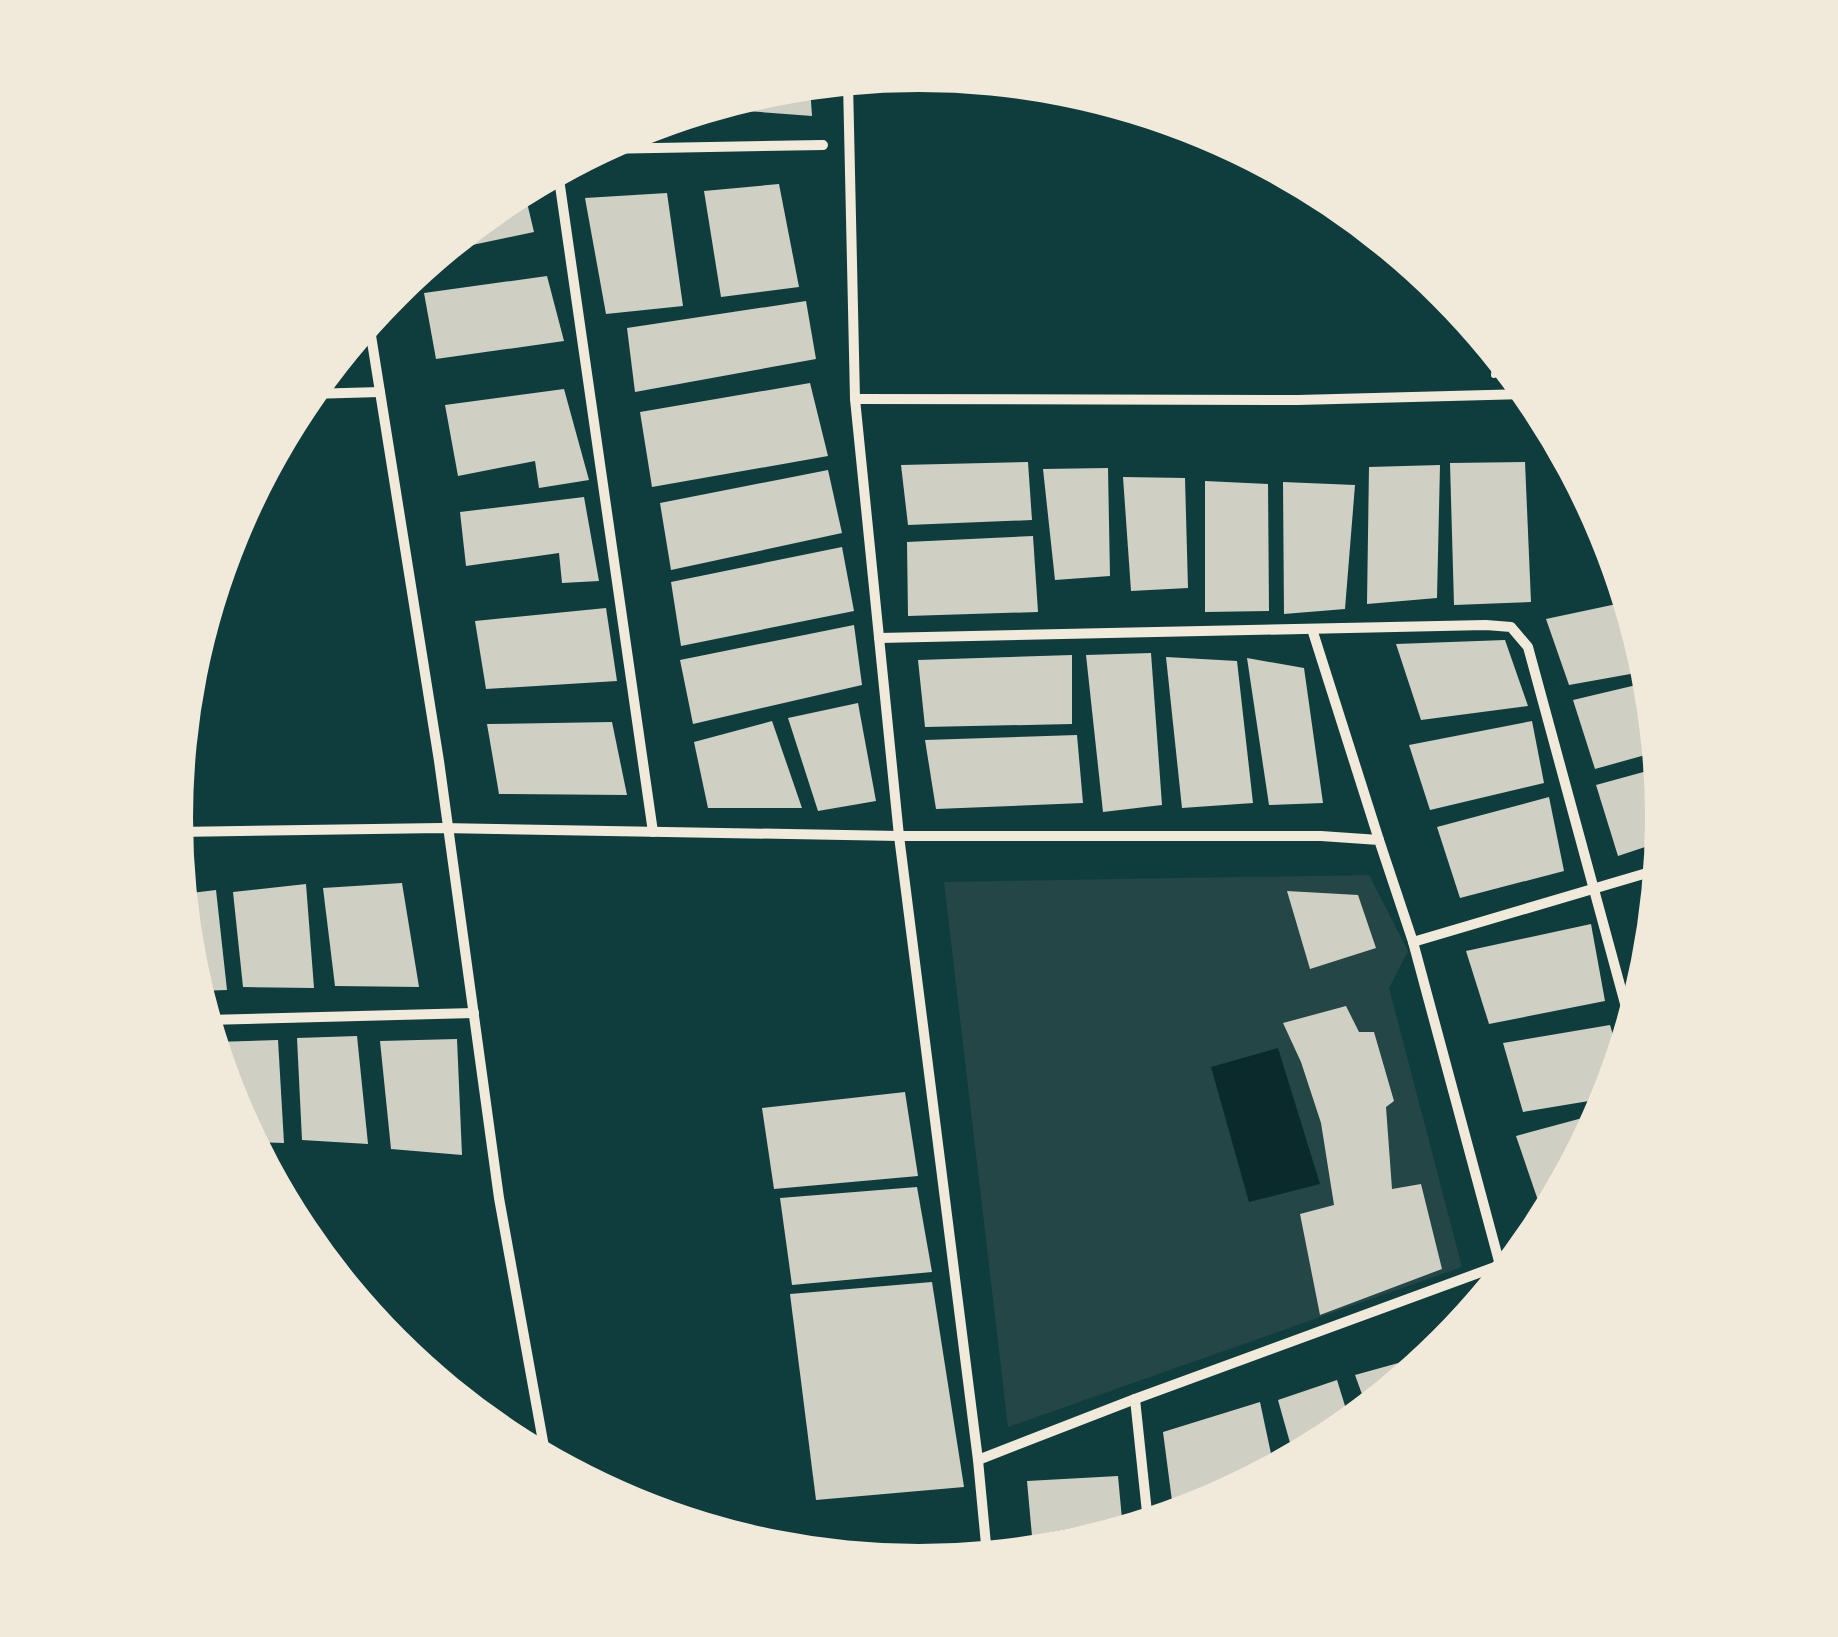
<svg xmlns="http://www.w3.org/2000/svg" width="1838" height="1637" font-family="'Fira Sans Condensed',sans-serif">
<rect width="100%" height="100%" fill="#0f3d3e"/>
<polygon fill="#244646" points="1369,875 1408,951 1389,988 1462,1267 1008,1427 944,882"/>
<polygon fill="#0a2a2b" points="1278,1048 1320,1184 1249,1202 1211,1067"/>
<g fill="#cfcfc3">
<polygon points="810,86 812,116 733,110 733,102 775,89"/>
<polygon points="779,184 799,287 721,297 704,191"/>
<polygon points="524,190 534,232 444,251 506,200"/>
<polygon points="667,193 683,306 606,314 585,198"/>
<polygon points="547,276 564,341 436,359 424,293"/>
<polygon points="806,301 816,359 635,392 627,328"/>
<polygon points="810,383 828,456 652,487 640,412"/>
<polygon points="564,389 589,480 539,488 535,461 458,476 445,405"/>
<polygon points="1028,462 1032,520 908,525 901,465"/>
<polygon points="1525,462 1531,602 1454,605 1450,463"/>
<polygon points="1440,465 1437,598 1367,604 1369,467"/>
<polygon points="1108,468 1110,576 1055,580 1043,469"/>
<polygon points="828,470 842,533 671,570 660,503"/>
<polygon points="1123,477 1185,478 1188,588 1131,591"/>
<polygon points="1205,481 1268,484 1269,611 1205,612"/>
<polygon points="1283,482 1355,485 1345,609 1284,614"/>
<polygon points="584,497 599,581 562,583 559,553 466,566 460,512"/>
<polygon points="1033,536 1038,612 908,616 907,542"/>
<polygon points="842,547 854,611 681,646 671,582"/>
<polygon points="1626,602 1647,671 1569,685 1546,619"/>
<polygon points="606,608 617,681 486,689 475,621"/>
<polygon points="854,625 862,685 693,724 680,660"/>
<polygon points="1505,640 1528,706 1421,720 1396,644"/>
<polygon points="1151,653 1162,805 1103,812 1086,655"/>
<polygon points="1072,655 1072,724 925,727 918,660"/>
<polygon points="1166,657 1237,661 1253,803 1182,808"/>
<polygon points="1247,658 1304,668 1323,803 1269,805"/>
<polygon points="1649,682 1656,752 1595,769 1573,700"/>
<polygon points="858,703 876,801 818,811 788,718"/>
<polygon points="772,721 802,808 708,808 694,742"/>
<polygon points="1532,721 1544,783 1430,810 1409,745"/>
<polygon points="612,722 627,795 499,794 487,724"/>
<polygon points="1077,735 1083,803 936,809 925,740"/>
<polygon points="1658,768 1662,819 1660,842 1618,856 1596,785"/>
<polygon points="1549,797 1564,871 1460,898 1437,827"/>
<polygon points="402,883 419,987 335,986 323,888"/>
<polygon points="306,884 314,988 243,987 233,892"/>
<polygon points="216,890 227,990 198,991 190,963 183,894"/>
<polygon points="1287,891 1358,895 1376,948 1310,969"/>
<polygon points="1591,924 1605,1001 1489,1024 1466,951"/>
<polygon points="1346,1006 1359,1032 1374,1032 1394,1101 1386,1107 1392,1189 1421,1184 1442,1269 1320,1315 1300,1214 1334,1205 1321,1123 1301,1062 1283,1023"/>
<polygon points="1610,1025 1620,1058 1607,1098 1523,1112 1503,1043"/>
<polygon points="357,1036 368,1144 302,1140 297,1038"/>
<polygon points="457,1039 462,1155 391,1149 380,1041"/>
<polygon points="278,1040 284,1143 253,1142 232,1102 214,1042"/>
<polygon points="905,1092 918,1176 774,1189 762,1108"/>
<polygon points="1601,1113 1544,1218 1516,1136"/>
<polygon points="917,1187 932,1272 792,1285 780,1198"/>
<polygon points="932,1282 964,1487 816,1500 790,1294"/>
<polygon points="1420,1357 1423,1362 1367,1408 1355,1375"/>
<polygon points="1337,1380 1350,1422 1332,1437 1294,1457 1278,1400"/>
<polygon points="1260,1402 1274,1468 1172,1501 1163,1432"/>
<polygon points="1118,1476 1123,1530 1089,1540 1087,1525 1032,1536 1027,1481"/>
</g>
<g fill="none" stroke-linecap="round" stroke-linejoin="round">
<polyline stroke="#f1e9da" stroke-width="6" points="1494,375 1496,355"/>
<g stroke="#f1e9da" stroke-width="10">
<polyline points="848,82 855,399 899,836 978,1460 987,1555"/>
<polyline points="601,149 823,145"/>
<polyline points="558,172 653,832"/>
<polyline points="369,323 439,761 499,1198 546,1458"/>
<polyline points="310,394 380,392"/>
<polyline points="855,399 1298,400 1528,394"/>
<polyline points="1312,629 1379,840"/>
<polyline points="879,638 1486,625 1511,627 1528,647 1630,1022"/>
<polyline points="177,832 441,828 899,836 1321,836 1379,840 1413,942 1500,1265"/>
<polyline points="1413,942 1657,870"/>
<polyline points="207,1020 474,1013"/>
<polyline points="1135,1399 1148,1522"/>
<polyline points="978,1460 1135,1399 1514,1260"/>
</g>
</g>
<path d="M0 0H1838V1637H0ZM193 818a726 726 0 1 1 1452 0a726 726 0 1 1-1452 0Z" fill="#f1e9da" fill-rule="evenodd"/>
</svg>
